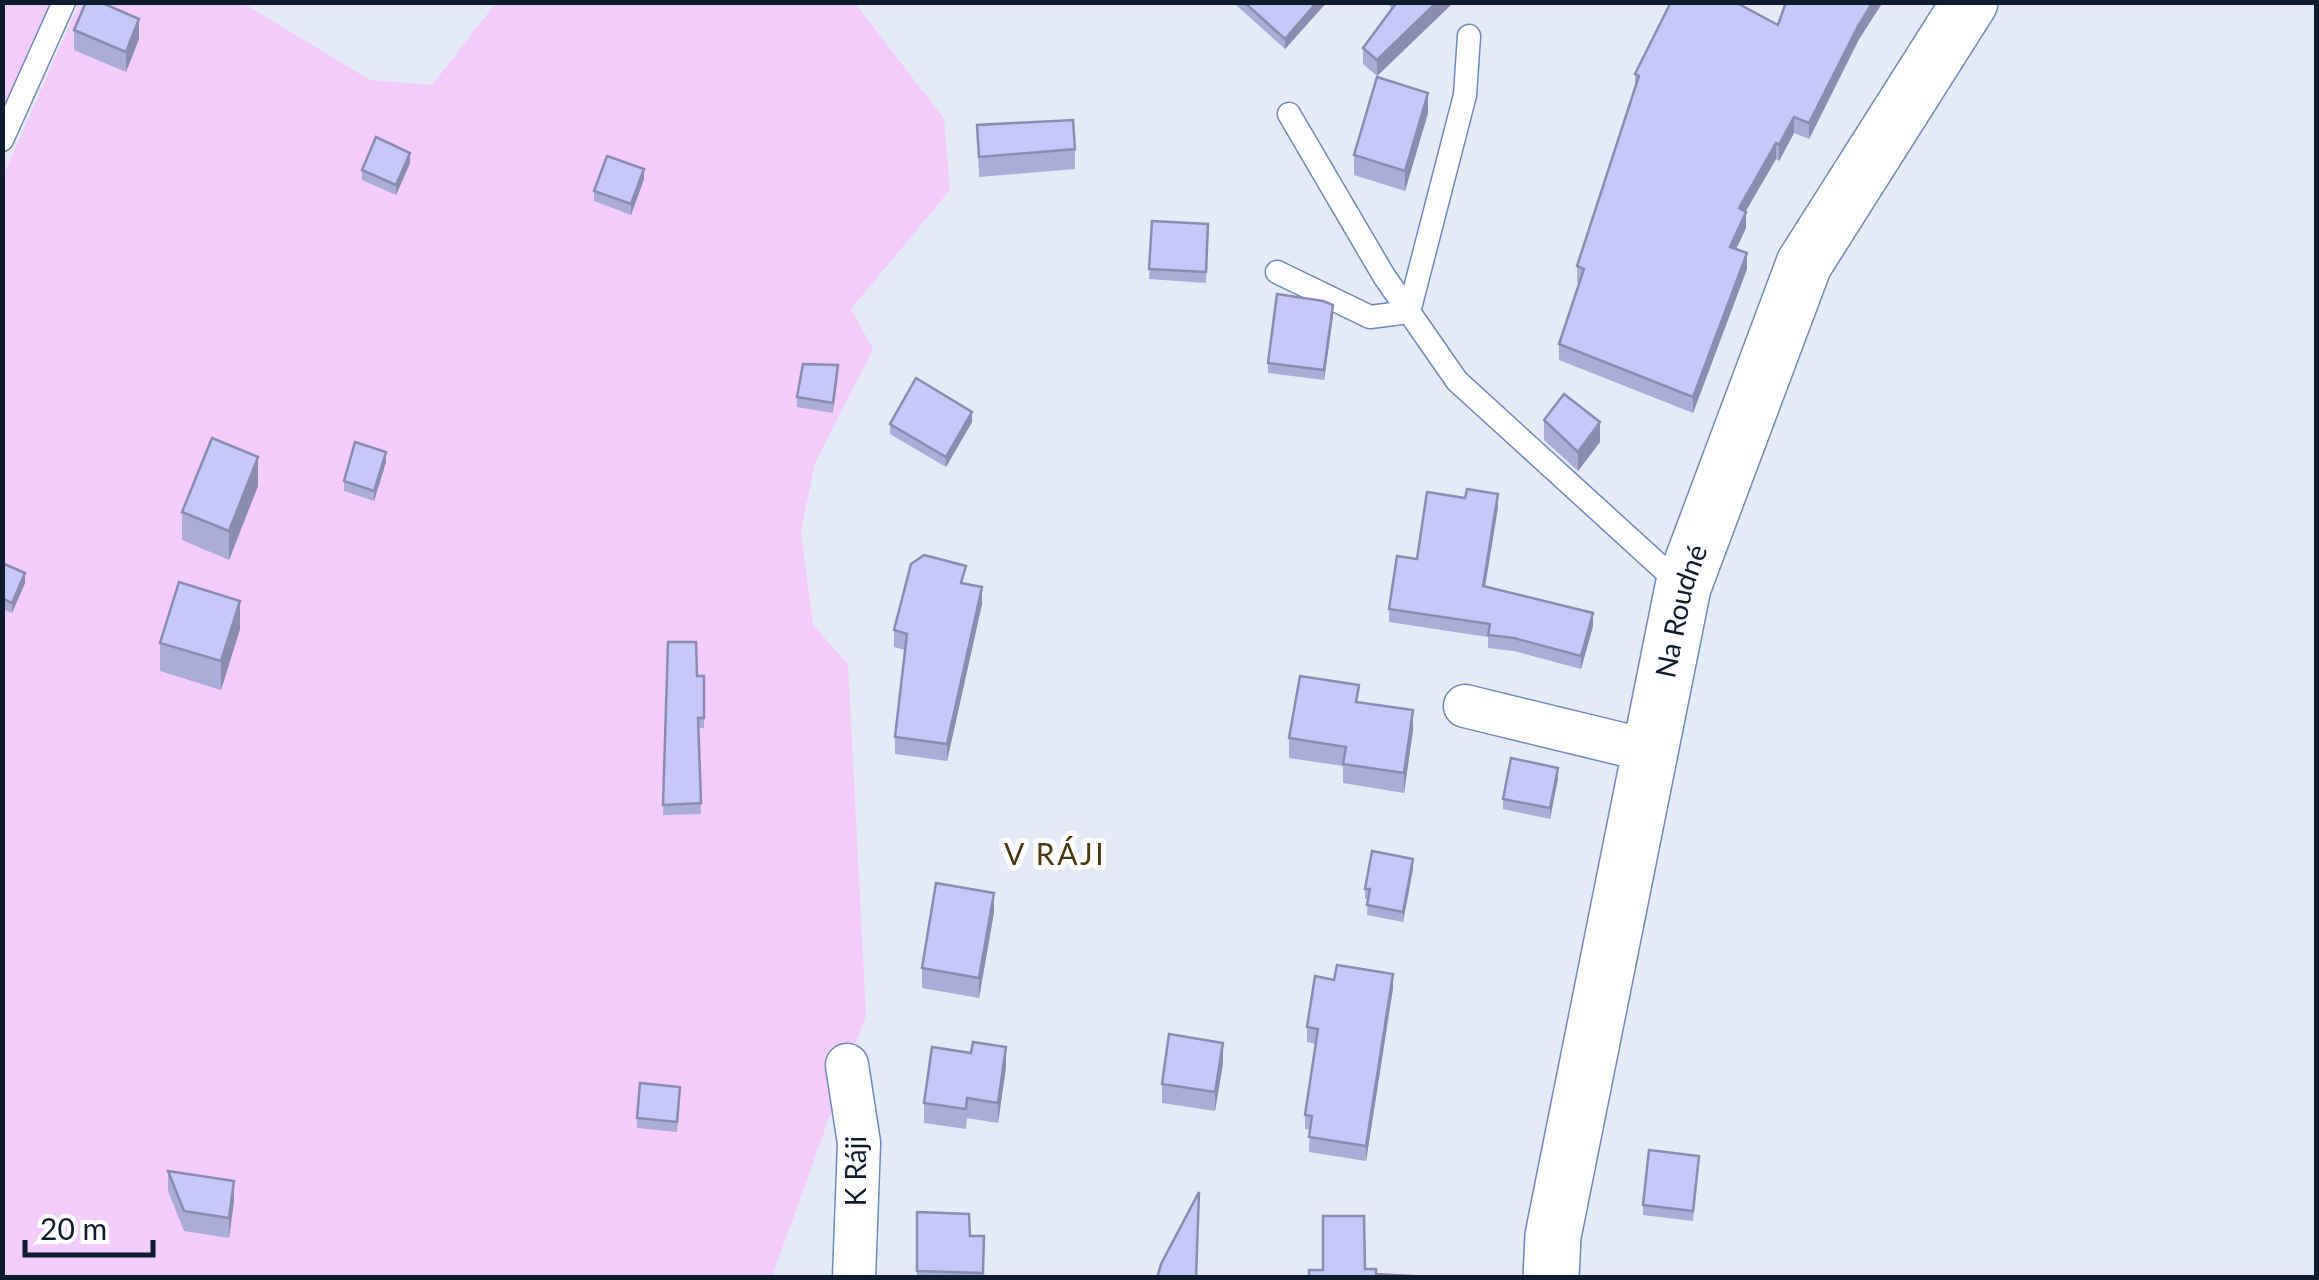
<svg xmlns="http://www.w3.org/2000/svg" width="2319" height="1280" font-family="Lato,sans-serif">
<rect width="100%" height="100%" fill="#e4eaf6"/>
<g fill="#f4ccfb">
<polygon points="3,2 50,3 3,111 2,3"/>
<polygon points="79,3 243,3 370,80 432,85 496,3 855,3 944,119 950,190 851,309 873,349 815,463 801,531 813,625 848,664 866,1015 772,1277 3,1278 3,176"/>
</g>
<g fill="none" stroke-linecap="round" stroke-linejoin="round">
<defs>
<g id="service">
<polyline points="1289,114 1384,276 1457,381 1683,587"/>
<polyline points="2,140 64,2"/>
<polyline points="1277,272 1370,317 1409,312 1465,95 1469,36"/>
</g>
<g id="minor">
<polyline points="1465,706 1650,751"/>
<polyline points="847,1065 859,1143 854,1278"/>
</g>
<g id="tertiary">
<path id="s1" d="M1551 1278 1553 1236 1683 587 1804 264 1970 2"/>
</g>
</defs>
<use href="#service" stroke="#6d8abe" stroke-width="25"/>
<use href="#minor" stroke="#6d8abe" stroke-width="45"/>
<use href="#tertiary" stroke="#6d8abe" stroke-width="58"/>
<use href="#service" stroke="#fff" stroke-width="22"/>
<use href="#minor" stroke="#fff" stroke-width="42"/>
<use href="#tertiary" stroke="#fff" stroke-width="55"/>
</g>
<g fill="#a9add7">
<polygon points="1236,2 1327,2 1285,49 1236,5"/>
<polygon points="1387,2 1454,2 1377,76 1363,64 1363,48 1392,9"/>
<polygon points="1778,25 1858,41 1809,139 1794,133 1779,161 1776,159 1745,212 1746,228 1736,249 1747,269 1693,413 1559,360 1559,344 1579,283 1577,282 1577,266 1635,90 1635,74"/>
<polygon points="74,30 139,39 126,72 74,50"/>
<polygon points="1428,113 1405,191 1354,175 1354,155"/>
<polygon points="977,125 1075,149 1075,169 979,177"/>
<polygon points="410,163 396,195 362,180 362,170"/>
<polygon points="644,179 631,215 594,201 594,191"/>
<polygon points="1152,221 1208,224 1206,283 1149,279"/>
<polygon points="1333,316 1324,380 1268,373 1268,363"/>
<polygon points="838,375 833,413 797,407 797,397"/>
<polygon points="1544,420 1600,442 1578,471 1544,440"/>
<polygon points="972,422 946,467 890,434 890,424"/>
<polygon points="386,462 374,501 344,491 344,481"/>
<polygon points="258,486 229,560 182,540 182,512"/>
<polygon points="1498,507 1485,586 1593,626 1581,669 1514,651 1488,648 1488,637 1389,622 1389,609"/>
<polygon points="2,563 25,583 12,613 2,609"/>
<polygon points="965,584 982,604 947,761 895,754 895,737 905,650 894,647 894,630"/>
<polygon points="240,629 221,690 160,671 160,643"/>
<polygon points="668,642 697,676 704,676 704,728 699,728 701,814 663,815"/>
<polygon points="1359,702 1413,730 1404,793 1343,783 1343,766 1289,758 1289,738"/>
<polygon points="1558,778 1550,819 1503,809 1503,799"/>
<polygon points="1413,869 1403,922 1367,915 1368,899 1365,899 1365,889"/>
<polygon points="994,912 979,998 922,988 922,968"/>
<polygon points="1393,988 1366,1161 1309,1152 1310,1130 1305,1129 1305,1115 1316,1044 1307,1042 1307,1027"/>
<polygon points="1223,1063 1215,1111 1162,1103 1162,1084"/>
<polygon points="1006,1067 998,1123 967,1118 966,1129 924,1123 924,1103"/>
<polygon points="680,1097 677,1132 637,1128 637,1118"/>
<polygon points="1699,1166 1693,1221 1643,1215 1643,1205"/>
<polygon points="168,1171 234,1201 229,1238 184,1231 168,1191"/>
<polygon points="917,1212 970,1236 984,1236 984,1278 917,1278"/>
</g>
<g fill="#8a8daf">
<polygon points="1317,2 1327,2 1285,49 1285,39"/>
<polygon points="1437,2 1454,2 1377,76 1377,60"/>
<polygon points="1873,2 1883,2 1858,41 1809,139 1809,123 1858,26"/>
<polygon points="139,19 139,39 126,72 126,52"/>
<polygon points="1428,93 1428,113 1405,191 1405,171"/>
<polygon points="1794,117 1794,133 1779,161 1779,145"/>
<polygon points="1776,143 1776,159 1739,223 1739,208"/>
<polygon points="410,153 410,163 396,195 396,185"/>
<polygon points="644,169 644,179 631,215 631,204"/>
<polygon points="1746,212 1746,228 1730,262 1730,247"/>
<polygon points="1747,253 1747,269 1693,413 1693,397"/>
<polygon points="1333,305 1333,316 1324,380 1324,370"/>
<polygon points="972,412 972,422 946,467 946,457"/>
<polygon points="1600,422 1600,442 1578,471 1578,452"/>
<polygon points="386,452 386,462 374,501 374,491"/>
<polygon points="258,457 258,486 229,560 229,531"/>
<polygon points="1498,494 1498,507 1483,599 1483,586"/>
<polygon points="25,573 25,583 12,613 12,603"/>
<polygon points="982,587 982,604 947,761 947,744"/>
<polygon points="240,601 240,629 221,690 221,661"/>
<polygon points="1593,613 1593,626 1581,669 1581,656"/>
<polygon points="1413,710 1413,730 1404,793 1404,773"/>
<polygon points="1558,768 1558,778 1550,819 1550,808"/>
<polygon points="1413,859 1413,869 1403,922 1403,912"/>
<polygon points="994,893 994,912 979,998 979,978"/>
<polygon points="1393,974 1393,988 1366,1161 1366,1146"/>
<polygon points="1223,1043 1223,1063 1215,1111 1215,1092"/>
<polygon points="1006,1047 1006,1067 998,1123 998,1103"/>
<polygon points="234,1181 234,1201 229,1238 229,1218"/>
</g>
<g fill="#c5c9fa" stroke="#8a8daf" stroke-width="2.5">
<polygon points="86,2 100,2 139,19 126,52 74,30"/>
<polygon points="1244,2 1317,2 1285,39"/>
<polygon points="1397,2 1437,2 1377,60 1363,48"/>
<polygon points="1671,2 1735,2 1778,25 1786,2 1873,2 1858,26 1809,123 1794,117 1779,145 1776,143 1739,208 1746,212 1730,247 1747,253 1693,397 1559,344 1584,269 1577,266 1639,76 1635,74"/>
<polygon points="1377,77 1428,93 1405,171 1354,155"/>
<polygon points="1073,120 1075,149 979,157 977,125"/>
<polygon points="376,137 410,153 396,185 362,170"/>
<polygon points="607,156 644,169 631,204 594,191"/>
<polygon points="1152,221 1208,224 1206,272 1149,269"/>
<polygon points="1277,294 1323,301 1333,305 1324,370 1268,363"/>
<polygon points="803,364 838,365 833,403 797,397"/>
<polygon points="916,378 972,412 946,457 890,424"/>
<polygon points="1564,394 1600,422 1578,452 1544,420"/>
<polygon points="212,438 258,457 229,531 182,512"/>
<polygon points="355,442 386,452 374,491 344,481"/>
<polygon points="1467,489 1498,494 1483,586 1593,613 1581,656 1514,638 1488,635 1490,624 1389,609 1397,556 1417,559 1427,492 1465,498"/>
<polygon points="924,555 966,566 961,583 982,587 947,744 895,737 907,634 894,630 911,564"/>
<polygon points="2,563 25,573 12,603 2,598"/>
<polygon points="179,582 240,601 221,661 160,643"/>
<polygon points="668,642 696,642 697,676 704,676 704,718 698,718 701,803 663,805"/>
<polygon points="1300,676 1359,685 1356,702 1413,710 1404,773 1343,764 1346,747 1289,738"/>
<polygon points="1511,758 1558,768 1550,808 1503,799"/>
<polygon points="1372,851 1413,859 1403,912 1367,905 1370,889 1365,889"/>
<polygon points="936,883 994,893 979,978 922,968"/>
<polygon points="1337,965 1393,974 1366,1146 1309,1137 1312,1116 1305,1115 1318,1029 1307,1027 1315,976 1334,980"/>
<polygon points="1169,1034 1223,1043 1215,1092 1162,1084"/>
<polygon points="973,1042 1006,1047 998,1103 967,1098 966,1109 924,1103 932,1047 971,1053"/>
<polygon points="640,1083 680,1087 677,1122 637,1118"/>
<polygon points="1649,1150 1699,1156 1693,1211 1643,1205"/>
<polygon points="168,1171 234,1181 229,1218 184,1211"/>
<polygon points="1199,1192 1196,1278 1157,1278 1161,1264"/>
<polygon points="917,1212 969,1214 970,1236 984,1236 983,1273 917,1271"/>
<polygon points="1323,1216 1364,1216 1365,1269 1376,1269 1376,1274 1446,1278 1309,1278 1309,1270 1323,1270"/>
</g>
<g text-anchor="middle" stroke-width="10" stroke-linejoin="round" paint-order="stroke">
<g font-size="28" fill="#0f1b2f" stroke="#fff">
<text dy="10" stroke="none"><textPath href="#s1" startOffset="680">Na Roudné</textPath></text>
<text transform="translate(856 1171) rotate(-90)" y="10">K Ráji</text>
</g>
<g font-size="30" letter-spacing="2.5" fill="#4c3912" stroke="#fff">
<text x="1055" y="865">V RÁJI</text>
</g>
</g>
<rect width="2319" height="1280" fill="none" stroke="#0f1b2f" stroke-width="10"/>
<path d="M25 1240v15h128v-15" fill="none" stroke="#0f1b2f" stroke-width="5"/>
<text x="40" y="1240" font-size="30" fill="#0f1b2f" stroke="#ffffff" stroke-width="8" paint-order="stroke">20 m</text>
</svg>
